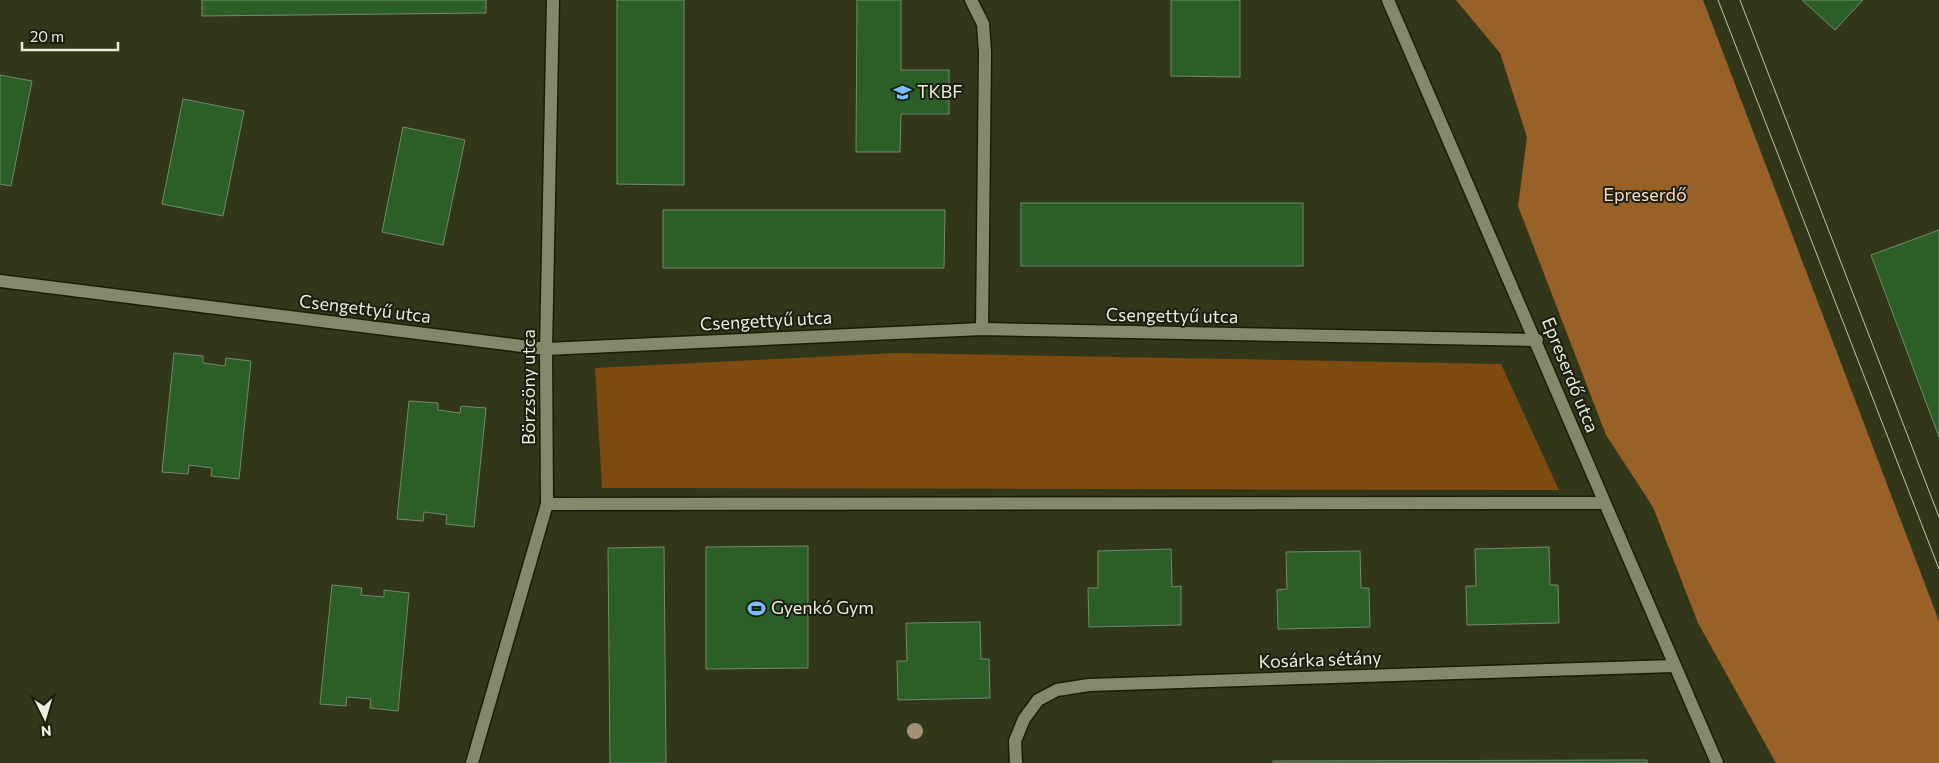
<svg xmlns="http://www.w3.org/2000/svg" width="1939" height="763" font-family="Commissioner,sans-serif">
<rect width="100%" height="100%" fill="#333719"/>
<polygon fill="#7d4a0f" points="896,353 1501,364 1559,490 602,488 595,368"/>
<polygon fill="#976128" points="1456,0 1703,0 1939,621 1939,763 1776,763 1698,623 1653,507 1606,435 1518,206 1527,137 1500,53"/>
<g fill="#2c5e27" stroke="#71896e">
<polygon points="202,0 486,0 486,13 202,16"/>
<polygon points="617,0 684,0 684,185 617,184"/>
<polygon points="857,0 901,0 901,70 949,70 949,114 901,114 900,152 856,152"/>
<polygon points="1171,0 1240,0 1240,77 1171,76"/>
<polygon points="1802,0 1863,0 1835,30"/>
<polygon points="0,75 32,81 11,186 0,184"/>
<polygon points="183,99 244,111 223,216 162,204"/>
<polygon points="403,127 465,140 443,245 382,232"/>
<rect x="1021" y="203" width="282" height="63"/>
<polygon points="663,210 945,210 944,268 663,268"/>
<polygon points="1939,230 1939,437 1871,255"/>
<polygon points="174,353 203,356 203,363 225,366 226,358 251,361 239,479 211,476 212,468 189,465 188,474 162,472"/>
<polygon points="409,401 438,403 438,410 460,413 461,406 486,408 474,527 446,524 447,515 424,512 423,521 397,519"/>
<polygon points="808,546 808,668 706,669 706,547"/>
<polygon points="664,547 666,763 610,763 608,548"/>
<polygon points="1549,547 1550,585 1558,585 1559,623 1467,625 1466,586 1476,586 1475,549"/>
<polygon points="1171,549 1172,587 1181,586 1181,625 1089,627 1088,588 1098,588 1098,551"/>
<polygon points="1360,551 1361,588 1369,588 1370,627 1278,629 1277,590 1287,589 1286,552"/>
<polygon points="332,585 362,588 361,595 384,597 384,590 409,593 398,711 370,708 371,699 347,697 346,706 320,704"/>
<polygon points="980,622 981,659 989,659 990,698 898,700 897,661 907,661 906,623"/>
<polygon points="1647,760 1647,763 1273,763 1273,761"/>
</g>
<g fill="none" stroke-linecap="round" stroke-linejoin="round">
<defs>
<g id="minor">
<polyline points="971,0 983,24 985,52 982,329"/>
<polyline points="1388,0 1717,763"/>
<polyline points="0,281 546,349 982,329 1537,340"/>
<polyline points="547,504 1604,503"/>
<polyline points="472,763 547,504 546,349 553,0"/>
<polyline points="1016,763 1015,741 1024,719 1038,700 1057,690 1089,685 1674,666"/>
</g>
</defs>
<use href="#minor" stroke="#1b1e01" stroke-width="15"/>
<use href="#minor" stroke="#848a69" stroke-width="12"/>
<g stroke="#c0c4ae" stroke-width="1">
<polyline points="1718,0 1939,569"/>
<polyline points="1740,0 1939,517"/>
</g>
</g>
<circle fill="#a29275" cx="915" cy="731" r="8"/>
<defs>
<symbol id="university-bare" viewBox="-9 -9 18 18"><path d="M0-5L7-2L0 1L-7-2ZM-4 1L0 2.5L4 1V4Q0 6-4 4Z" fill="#7cbef9" stroke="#1b1d10" stroke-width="2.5" paint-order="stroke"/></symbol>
<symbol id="stadium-bare" viewBox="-9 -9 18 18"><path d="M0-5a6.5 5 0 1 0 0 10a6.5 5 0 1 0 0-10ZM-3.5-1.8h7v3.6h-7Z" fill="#7cbef9" stroke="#1b1d10" stroke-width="2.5" paint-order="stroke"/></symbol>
</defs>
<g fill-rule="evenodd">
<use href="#university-bare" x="890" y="80" width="25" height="25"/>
<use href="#stadium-bare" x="744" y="596" width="25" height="25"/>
</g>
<g text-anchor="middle" stroke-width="4" stroke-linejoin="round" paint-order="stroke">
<g font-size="18" fill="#eaeedb" stroke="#1b1d10" text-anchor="start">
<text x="917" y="98">TKBF</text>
<text x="771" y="614">Gyenkó Gym</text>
</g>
<g font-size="18" fill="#fdddc0" stroke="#1b1d10">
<text x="1645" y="201">Epreserdő</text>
</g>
<g font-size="18" fill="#eaeedb" stroke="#1b1d10">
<text transform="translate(365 309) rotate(7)" y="6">Csengettyű utca</text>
<text transform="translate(1172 316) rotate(1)" y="6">Csengettyű utca</text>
<text transform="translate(766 321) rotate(-3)" y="6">Csengettyű utca</text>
<text transform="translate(1570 375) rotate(68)" y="6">Epreserdő utca</text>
<text transform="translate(529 387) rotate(-90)" y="6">Börzsöny utca</text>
<text transform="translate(1320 660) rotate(-2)" y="6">Kosárka sétány</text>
</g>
</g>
<g transform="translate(45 718) rotate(175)" stroke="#1b1d10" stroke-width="4" paint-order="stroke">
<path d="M0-4L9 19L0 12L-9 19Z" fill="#eaeedb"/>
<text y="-8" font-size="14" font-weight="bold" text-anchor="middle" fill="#eaeedb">N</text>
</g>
<path d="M22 42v8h96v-8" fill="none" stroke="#eaeedb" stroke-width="2.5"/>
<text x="30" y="42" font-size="15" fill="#eaeedb" stroke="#1b1d10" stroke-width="4" paint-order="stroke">20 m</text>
</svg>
